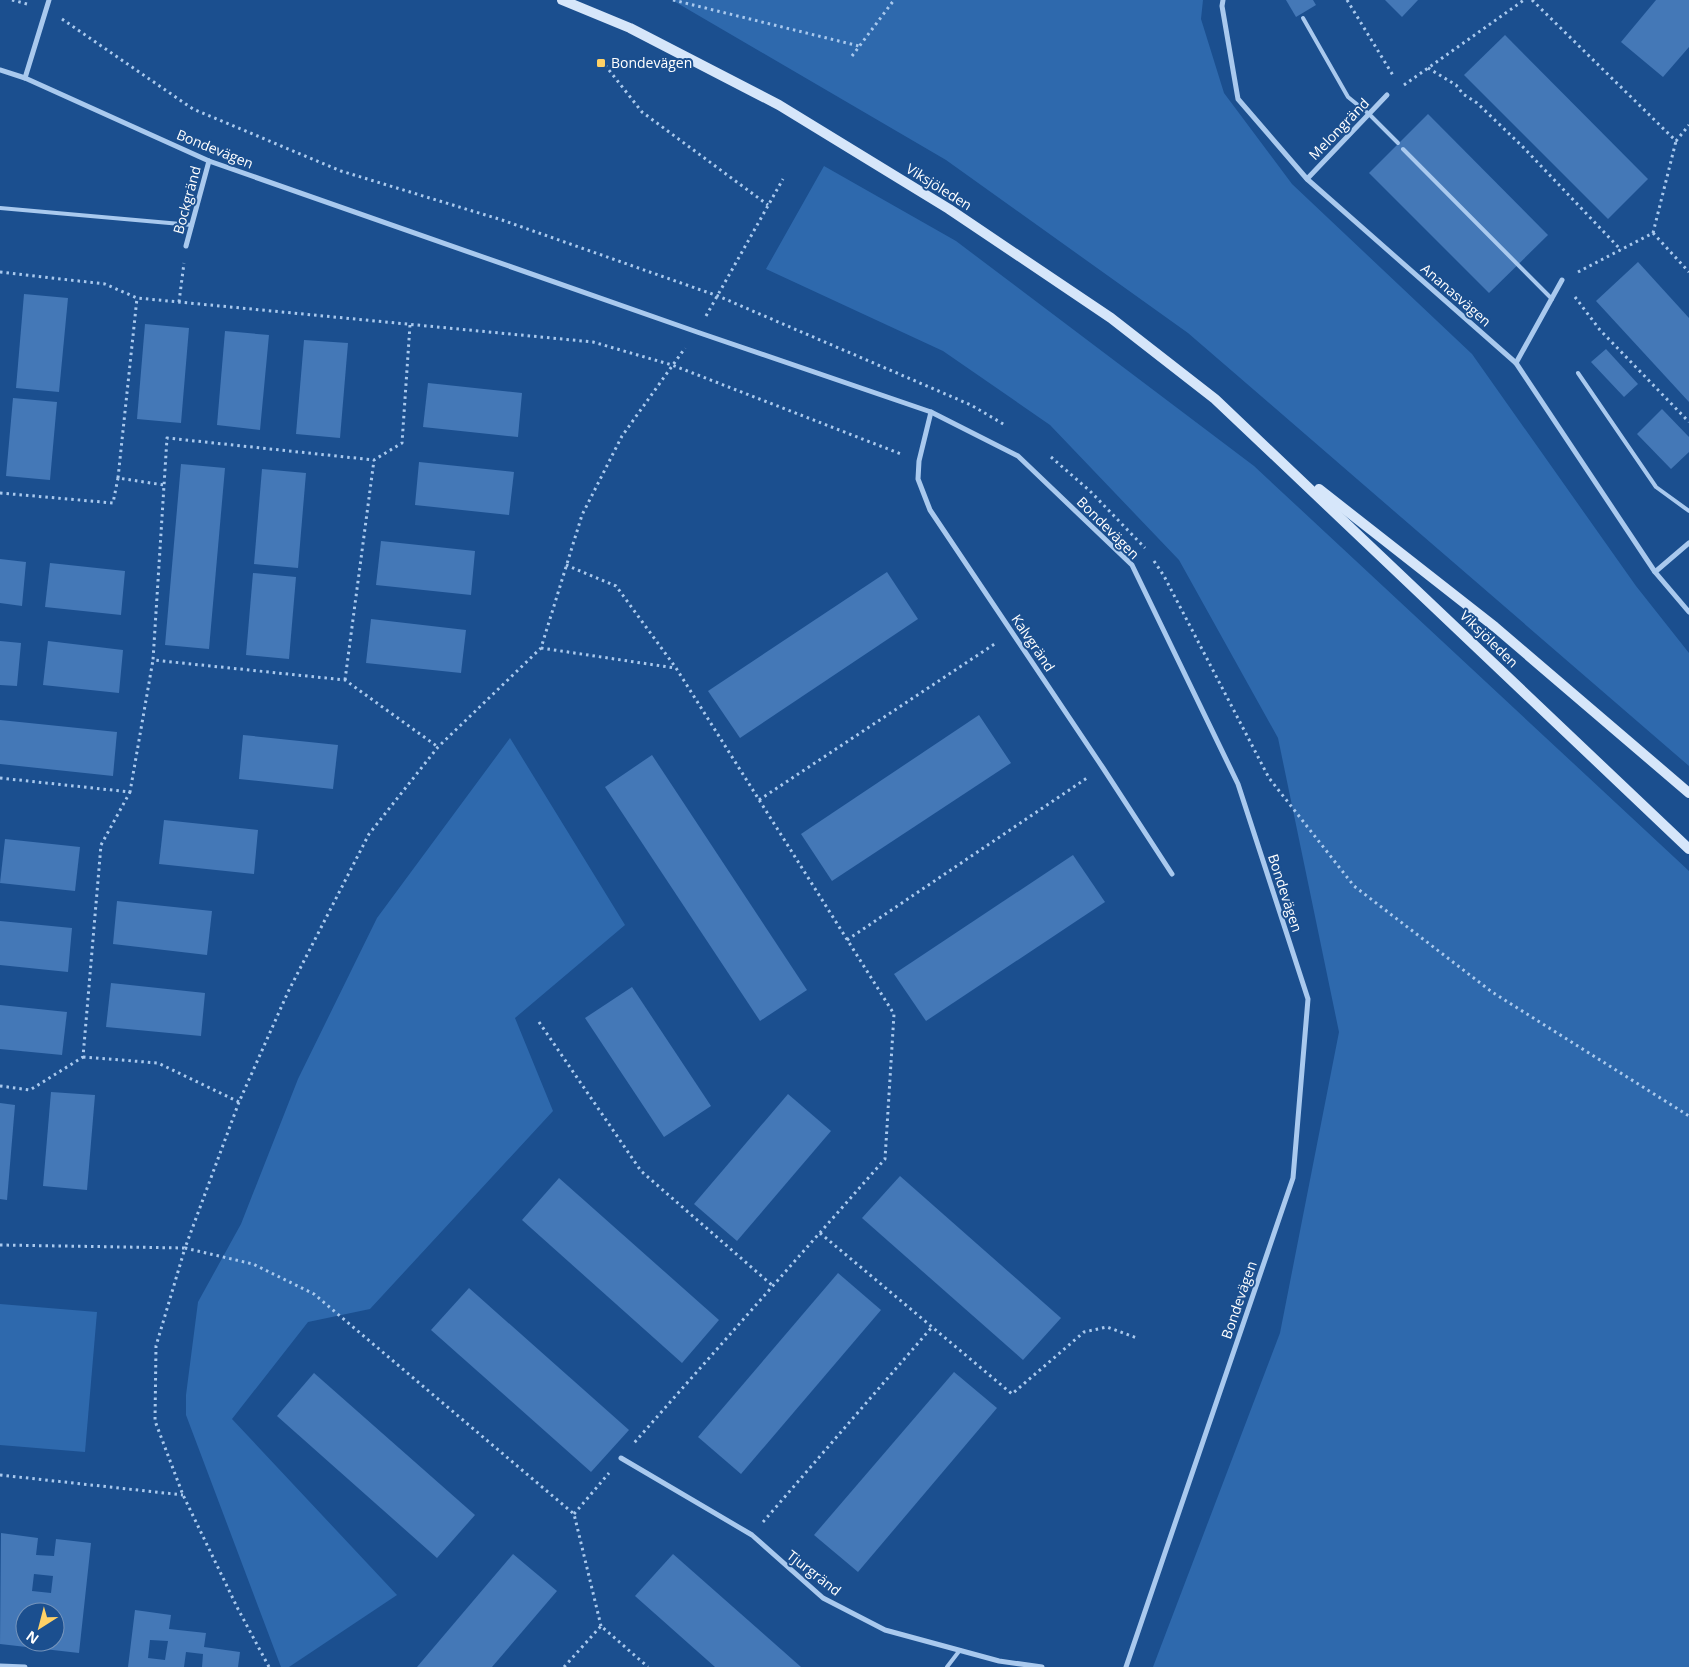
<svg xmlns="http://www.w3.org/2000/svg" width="1689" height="1667" font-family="'Open Sans',sans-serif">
<rect width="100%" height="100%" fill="#1b4f8f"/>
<g fill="#2e69ad">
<polygon points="672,0 1203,0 1201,19 1224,93 1292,184 1472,354 1636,586 1689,653 1689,766 1188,333 946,160"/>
<polygon points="824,166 956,241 1254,466 1689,871 1689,1667 1153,1667 1280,1333 1339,1032 1278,738 1179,560 1050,425 943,351 766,269"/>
<polygon points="510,738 625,925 515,1018 553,1111 370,1309 308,1322 232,1419 397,1595 289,1667 281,1667 186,1415 186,1395 198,1302 241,1224 298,1079 377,918"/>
<polygon points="0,1304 97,1312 85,1452 0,1445"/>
</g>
<g fill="#4478b7" fill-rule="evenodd">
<polygon points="1286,0 1313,0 1316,5 1296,17"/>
<polygon points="1385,0 1418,0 1402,17"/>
<polygon points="1656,0 1689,0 1689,47 1663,77 1621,42"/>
<polygon points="1505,35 1648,179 1608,219 1464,75"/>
<polygon points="1428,114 1548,235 1489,293 1369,173"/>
<polygon points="1638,262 1689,318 1689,402 1596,301"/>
<polygon points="24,294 68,298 59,392 16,388"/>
<polygon points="145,324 189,328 181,423 137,419"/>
<polygon points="225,331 269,335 260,430 217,425"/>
<polygon points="304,340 348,343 340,438 296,434"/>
<polygon points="1606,349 1638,384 1624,397 1591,362"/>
<polygon points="428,383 522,393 518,437 423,427"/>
<polygon points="13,398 57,402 50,480 6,476"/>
<polygon points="1662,409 1689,437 1689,452 1671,469 1637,434"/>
<polygon points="419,462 514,472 509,515 415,505"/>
<polygon points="181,464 225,468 209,649 165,645"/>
<polygon points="262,469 306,473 298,568 254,564"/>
<polygon points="381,541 475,551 471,595 376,585"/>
<polygon points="0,559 26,562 22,606 0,603"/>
<polygon points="50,563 125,571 121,615 45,607"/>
<polygon points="887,572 918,619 740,738 708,691"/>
<polygon points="253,573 296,577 289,659 246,655"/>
<polygon points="371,619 466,630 461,673 366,663"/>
<polygon points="0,641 21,643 17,686 0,685"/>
<polygon points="48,641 123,650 119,693 43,685"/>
<polygon points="979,715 1011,763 832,881 801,834"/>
<polygon points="0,720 117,732 113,776 0,764"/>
<polygon points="243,735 338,745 333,789 239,779"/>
<polygon points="652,755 807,990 760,1021 605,787"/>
<polygon points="164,820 258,830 254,874 159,864"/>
<polygon points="5,839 80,847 75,891 0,883"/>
<polygon points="1073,855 1105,902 926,1021 894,974"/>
<polygon points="117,901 212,911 207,955 113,944"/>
<polygon points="0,921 72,928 68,972 0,965"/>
<polygon points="111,983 205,993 201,1036 106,1027"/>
<polygon points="632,987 711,1106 664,1137 585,1018"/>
<polygon points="0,1005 67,1012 62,1055 0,1049"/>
<polygon points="51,1092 95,1095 87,1190 43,1186"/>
<polygon points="788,1094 831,1131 737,1241 694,1204"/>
<polygon points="0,1103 15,1105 7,1200 0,1199"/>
<polygon points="900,1176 1061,1318 1023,1360 862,1218"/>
<polygon points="559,1178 719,1320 682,1363 522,1220"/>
<polygon points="838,1273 881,1310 741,1474 698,1437"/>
<polygon points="469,1288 629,1430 591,1472 431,1330"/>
<polygon points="954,1372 997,1408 858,1572 814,1535"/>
<polygon points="314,1373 475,1515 437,1558 277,1416"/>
<path d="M1 1533 38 1538 36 1555 54 1556 56 1539 91 1543 79 1653 0 1644ZM34 1574 53 1576 51 1593 32 1591ZM30 1611 55 1612V1642H25V1612H30Z"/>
<polygon points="513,1554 557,1591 492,1667 417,1667"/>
<polygon points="673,1554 801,1667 715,1667 635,1596"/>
<path d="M135 1610 171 1615 169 1629 206 1633 204 1647 240 1652 238 1667H202L203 1654 186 1652 184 1667H128ZM150 1640 168 1641 165 1660 148 1658Z"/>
</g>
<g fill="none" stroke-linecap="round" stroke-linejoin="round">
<g stroke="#a9c9ee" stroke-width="3" stroke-dasharray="2.5 4" stroke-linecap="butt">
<polyline points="12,0 27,4"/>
<polyline points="673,0 859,46"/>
<polyline points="1347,0 1394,77"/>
<polyline points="1532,0 1676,141 1689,125"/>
<polyline points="62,19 193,109 341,171 502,220 718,296 971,405 1005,425"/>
<polyline points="852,56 894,0"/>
<polyline points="605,65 642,112 768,205"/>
<polyline points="1428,68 1456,85 1463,94 1477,103 1522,146 1621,250"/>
<polyline points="1404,85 1524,0"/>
<polyline points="1653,233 1689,272"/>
<polyline points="0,272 105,284 137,298 593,342 672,365 901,454"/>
<polyline points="1578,272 1653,233 1676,141"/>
<polyline points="1575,297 1600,330 1689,422"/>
<polyline points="179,302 184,263"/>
<polyline points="706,316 783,179"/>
<polyline points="410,325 402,443 374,460 167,438 153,660 345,680 438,747"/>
<polyline points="1051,457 1090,491 1145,548"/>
<polyline points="118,478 137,298"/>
<polyline points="0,493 113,503 118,478 164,485"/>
<polyline points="1154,561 1164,576 1269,778 1354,886 1492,992 1689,1116"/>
<polyline points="566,565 616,586 676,668 894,1014 885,1159 634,1443"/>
<polyline points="541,648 675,668"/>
<polyline points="345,680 374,460"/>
<polyline points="0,778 130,792 153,660"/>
<polyline points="759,800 996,643"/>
<polyline points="847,940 1087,778"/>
<polyline points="539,1022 641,1171 773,1286"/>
<polyline points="83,1057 158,1063 239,1102"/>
<polyline points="0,1086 30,1090 83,1057 101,845 130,792"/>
<polyline points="820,1233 1012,1394 1084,1332 1107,1327 1137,1338"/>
<polyline points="0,1245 185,1248 239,1102 288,992 369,834 438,747 541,648 582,515 622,436 685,348"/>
<polyline points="0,1475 183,1495"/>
<polyline points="574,1514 609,1473"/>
<polyline points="763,1522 932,1327"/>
<polyline points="269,1667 238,1609 183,1495 155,1421 156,1346 185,1248 253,1264 314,1294 574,1514 601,1626"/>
<polyline points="564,1667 601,1626 648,1667"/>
</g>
<g stroke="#a9c9ee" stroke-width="4">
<polyline points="1303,18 1348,97 1369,114 1398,143"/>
<polyline points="1403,149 1552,299"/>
<polyline points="0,208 192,225"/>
<polyline points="1578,373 1656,487 1689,511"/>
<polyline points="947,1667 960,1650"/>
</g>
<g stroke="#a9c9ee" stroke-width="5">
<polyline points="1223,0 1222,6 1238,99 1307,179 1516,363 1655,572 1689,612"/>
<polyline points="0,70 25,78 209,161 697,332 931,412 1018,456 1132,565 1238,784 1308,999 1293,1178 1126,1667"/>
<polyline points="25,78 49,0"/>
<polyline points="1307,179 1387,95"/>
<polyline points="186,246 209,161"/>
<polyline points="1516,363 1562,280"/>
<polyline points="931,412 919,461 918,479 930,510 1103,768 1172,874"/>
<polyline points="1655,572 1689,543"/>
<polyline points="621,1458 752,1535 823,1598 885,1630 999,1661 1042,1667"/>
<polyline points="0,1666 25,1667"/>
</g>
<g stroke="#d6e6fa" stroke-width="10">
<polyline points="562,0 630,28 779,105 949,209 1111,318 1215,399 1689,849"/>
<polyline points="1319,489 1495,627 1689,793"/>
</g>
</g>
<rect fill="#ffd166" stroke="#1b4f8f" stroke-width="2" x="596" y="58" width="10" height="10" rx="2.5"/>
<g text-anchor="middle" stroke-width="4" stroke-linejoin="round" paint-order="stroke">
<g font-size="14" fill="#fff" stroke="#1b4f8f" text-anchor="start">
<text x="611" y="68">Bondevägen</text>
</g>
<g font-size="14" fill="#fff" stroke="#1b4f8f">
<text transform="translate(1339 129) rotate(-46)" y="5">Melongränd</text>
<text transform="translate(215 149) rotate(22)" y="5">Bondevägen</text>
<text transform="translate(939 187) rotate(32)" y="5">Viksjöleden</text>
<text transform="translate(187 200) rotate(-75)" y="5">Bockgränd</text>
<text transform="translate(1456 295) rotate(41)" y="5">Ananasvägen</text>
<text transform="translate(1108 528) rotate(45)" y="5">Bondevägen</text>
<text transform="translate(1489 639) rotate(44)" y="5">Viksjöleden</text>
<text transform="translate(1033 643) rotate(56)" y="5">Kalvgränd</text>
<text transform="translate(1285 893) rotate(72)" y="5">Bondevägen</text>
<text transform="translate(1239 1300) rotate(-71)" y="5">Bondevägen</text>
<text transform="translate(814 1573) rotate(38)" y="5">Tjurgränd</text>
</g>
</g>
<g transform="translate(40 1627) rotate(216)"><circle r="24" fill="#1b4f8f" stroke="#7695bc"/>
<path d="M0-4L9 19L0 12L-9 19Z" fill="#ffd166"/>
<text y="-8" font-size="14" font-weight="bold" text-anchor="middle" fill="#ffffff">N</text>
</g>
</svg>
